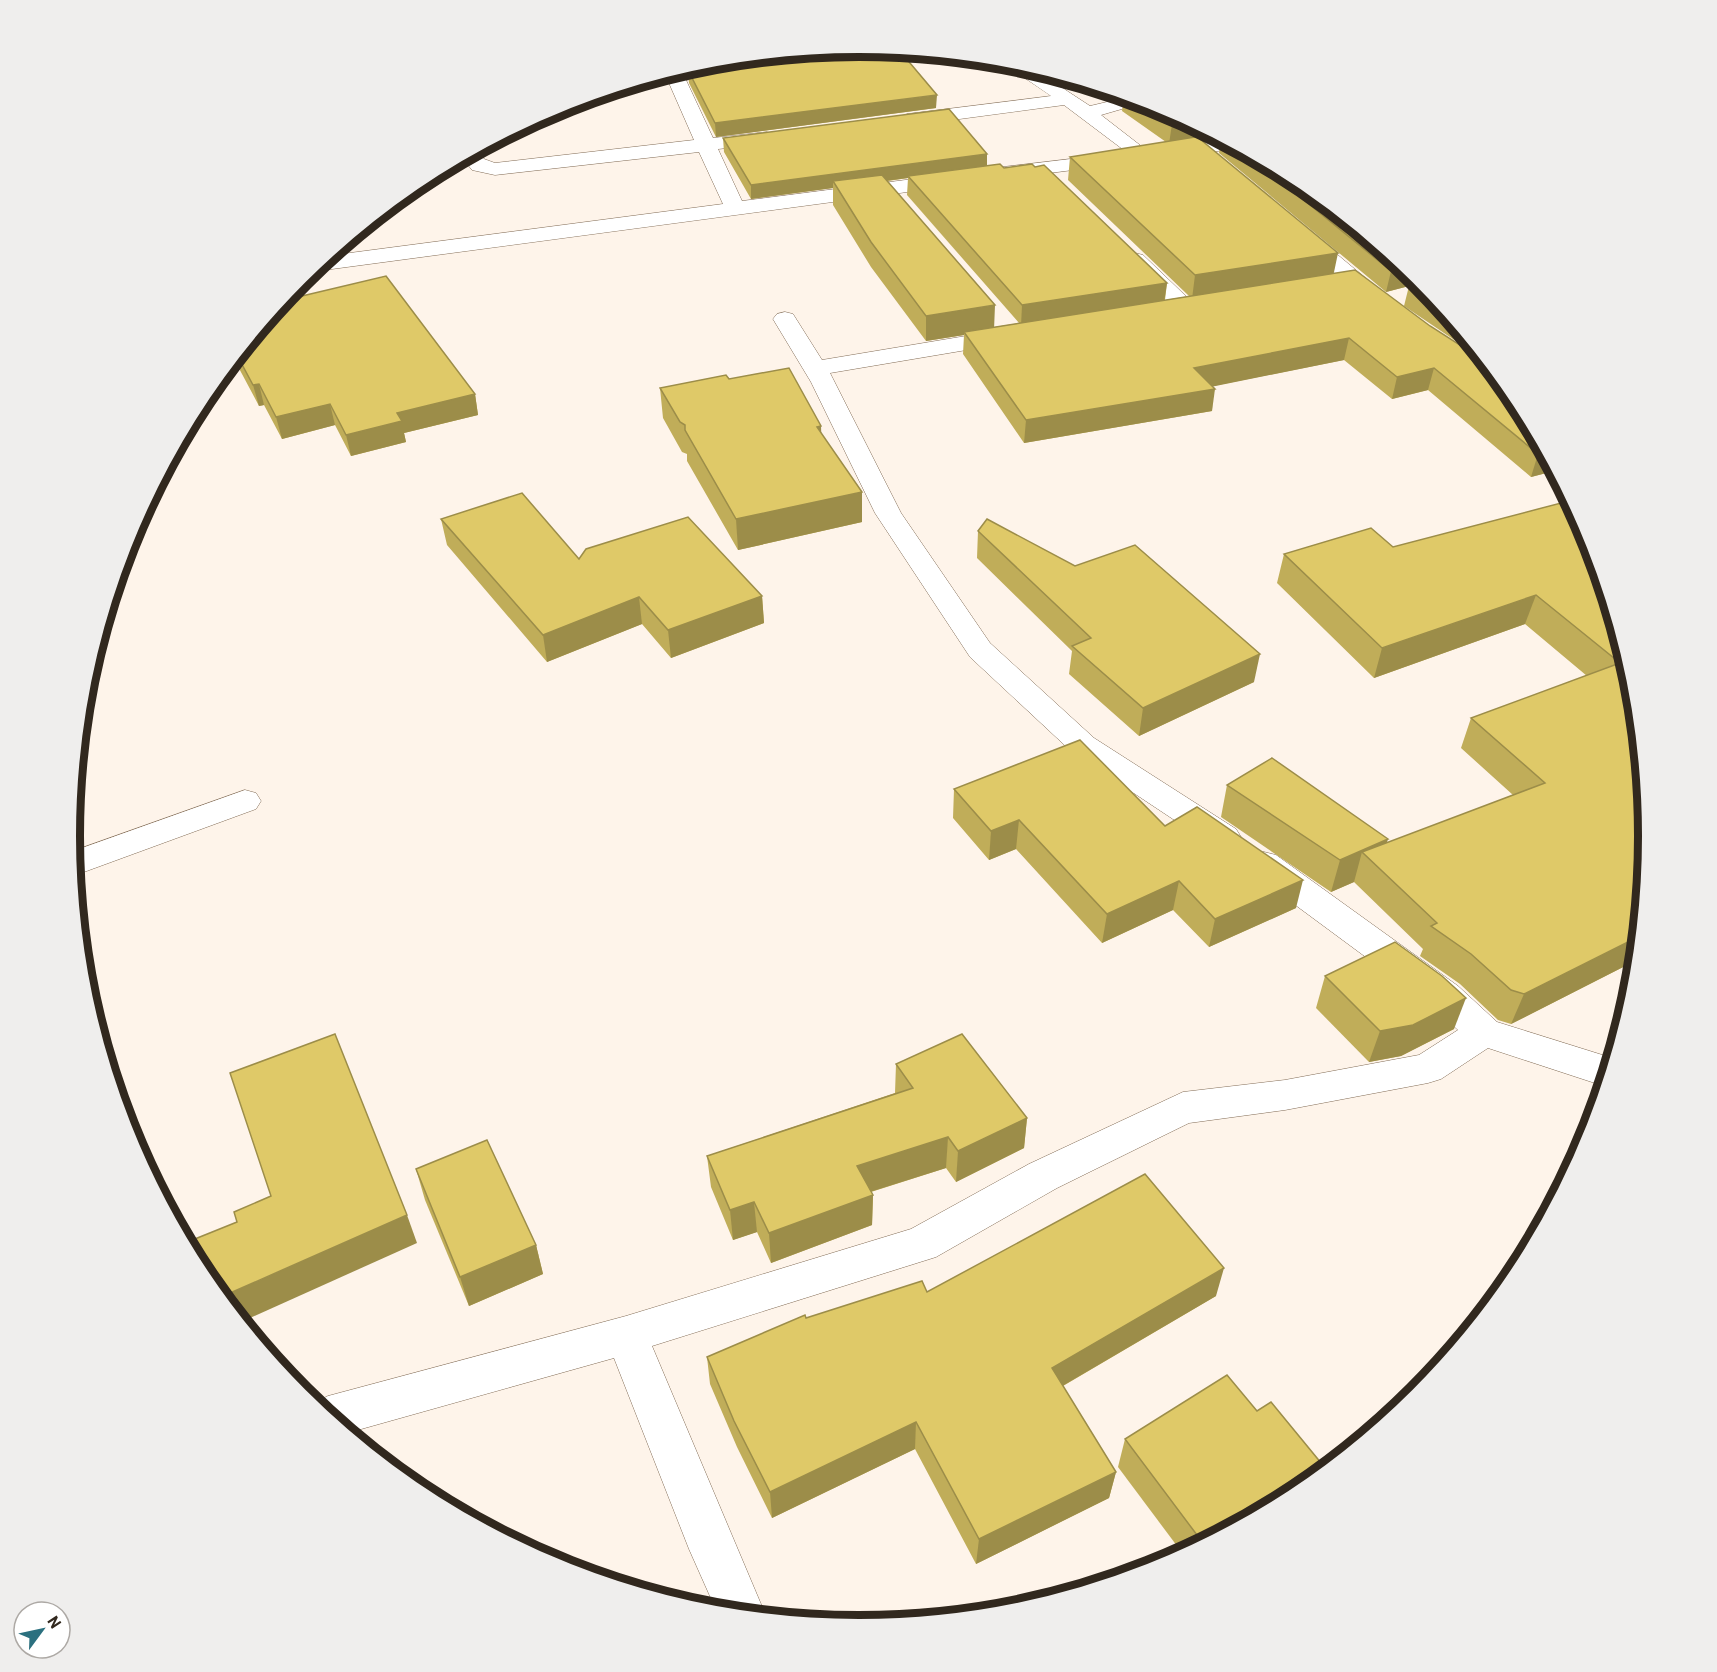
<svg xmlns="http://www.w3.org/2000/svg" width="1717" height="1672" font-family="Barlow,sans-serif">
<rect width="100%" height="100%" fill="#fef4ea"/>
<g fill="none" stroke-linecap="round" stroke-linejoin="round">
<defs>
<g id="minor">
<polygon points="1000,61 1032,68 1090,106 1128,97 1146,102 1101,115 1154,156 1151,160 1137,160 1064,105 907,126 897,120 907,114 1051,96"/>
<polygon points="732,64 741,69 738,73 686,80 713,138 767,132 777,138 767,144 718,149 742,201 952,174 959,176 962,180 959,184 952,186 317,271 311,269 327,256 723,204 699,152 495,175 472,170 462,157 477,149 484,159 495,163 694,140 669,83 645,86 637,82 675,71"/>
<polygon points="1222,139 1237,148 1167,159 1160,157 1157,153 1160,149 1167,147"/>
<polygon points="1113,154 1120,156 1123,160 1120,164 1003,179 996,177 993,173 996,169 1003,167"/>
<polygon points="1301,230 1309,231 1387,296 1390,301 1387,306 1371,306 1293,241 1290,236 1293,231"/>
<polygon points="1135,253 1143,255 1193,303 1196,308 1193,313 1177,313 1127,265 1124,260 1127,255"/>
<polygon points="785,312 793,314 822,360 1008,329 1016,331 1020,336 1016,341 1008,343 830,373 901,513 990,643 1094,738 1236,829 1241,837 1236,845 1224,849 1212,845 1072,752 970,657 875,513 811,382 773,319 777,314"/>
<polygon points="245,790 256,793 261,801 256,809 73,876 71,852"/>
<polygon points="1264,852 1276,855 1458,986 1497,1022 1612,1058 1604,1086 1488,1048 1441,1079 1428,1083 1285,1110 1189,1123 1057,1188 936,1257 652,1346 766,1616 717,1612 689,1549 614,1358 347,1433 312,1404 328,1396 626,1316 911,1229 1029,1164 1183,1092 1285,1080 1419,1055 1458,1030 1432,1006 1252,873 1247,864 1252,855"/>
</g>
</defs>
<use href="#minor" stroke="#826c56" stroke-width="1"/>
<use href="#minor" fill="#fff" fill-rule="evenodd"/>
</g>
<g fill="#c0ad59" fill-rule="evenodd">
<polygon points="688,70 936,108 716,137 689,83"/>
<path d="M1080 82 1161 107 1218 137 1201 140 1333 273 1430 326 1554 471 1531 477 1428 390 1392 399 1344 360 1213 386 1212 411 1024 443 963 354 964 335 926 341 871 267 833 205V188L751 199 724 152 723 138 987 154V165L1004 168 1167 283 1165 300 1189 296 1068 180 1070 157 1166 142 1122 111 1124 96 1106 100ZM908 178 907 195 1019 323 994 327 888 181Z"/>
<polygon points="1221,139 1297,180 1417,278 1484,360 1404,306 1409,286 1386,292 1219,153"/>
<polygon points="281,301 475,394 478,415 404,433 406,442 351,456 335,425 282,439 264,405 259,406 234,359"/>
<polygon points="729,379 821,433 862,522 738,550 687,461 687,454 682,452 663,418 660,388"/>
<polygon points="1561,503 1633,682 1648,836 1635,965 1633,962 1511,1024 1498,1020 1460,984 1420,956 1423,949 1354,882 1331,892 1221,817 1227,785 1387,843 1513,795 1461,748 1471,718 1587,676 1525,624 1374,678 1277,583 1284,554 1393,547"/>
<polygon points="441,519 579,559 762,596 764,623 671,658 642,624 547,662 447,545"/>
<polygon points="978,531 1254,682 1139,736 1069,674 1072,651 977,558"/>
<polygon points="954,789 1165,826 1296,908 1209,947 1173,910 1102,943 1016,849 989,860 953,818"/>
<polygon points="1325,976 1454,1029 1401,1056 1369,1062 1316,1008"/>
<polygon points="896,1064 1027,1118 1024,1148 956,1182 946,1168 871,1192 873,1195 872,1225 771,1263 757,1232 733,1240 711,1187 707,1156 895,1093"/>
<polygon points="416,1169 536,1245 543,1274 469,1306 425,1200"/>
<polygon points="927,1292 1216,1296 1063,1386 1116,1472 1109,1498 976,1564 915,1449 772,1518 737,1447 710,1384 707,1357 806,1318"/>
<polygon points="1125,1439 1297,1493 1183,1554 1118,1467"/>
</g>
<g fill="#9c8d49">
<polygon points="859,46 865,47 685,68 705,62"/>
<polygon points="1107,90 1124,95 1124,96 1106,100"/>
<polygon points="937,95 936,108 716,137 715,123"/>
<polygon points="1189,122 1218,137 1194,140 1195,137 1192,136 1192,141 1169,144 1172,124"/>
<polygon points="987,154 987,168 908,176 908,178 837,187 833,181 833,188 751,199 751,185"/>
<polygon points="1338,253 1333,277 1192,299 1195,275"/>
<polygon points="1404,268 1417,278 1421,283 1410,284 1409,286 1386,292 1391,271"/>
<polygon points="1167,283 1164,303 1021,326 1022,305"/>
<polygon points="995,305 994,330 964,332 964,335 926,341 926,316"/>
<polygon points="1349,338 1344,360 1191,391 1194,368"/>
<polygon points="227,368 226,378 216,380"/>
<polygon points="1434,368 1428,390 1392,399 1397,377"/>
<polygon points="259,384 264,405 259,406 253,385"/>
<polygon points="1215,389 1212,411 1024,443 1026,420"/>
<polygon points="475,394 478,415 404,433 406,442 351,456 346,435 397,413"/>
<polygon points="330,404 335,425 282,439 276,417"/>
<polygon points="821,426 822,456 817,427"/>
<polygon points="1544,452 1554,471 1531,477 1538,454"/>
<polygon points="862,492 862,522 738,550 736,519"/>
<polygon points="1536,595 1525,624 1374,678 1382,648"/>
<polygon points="762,596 764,623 671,658 668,630"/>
<polygon points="639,597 642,624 547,662 543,635"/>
<polygon points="1260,654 1254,682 1139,736 1143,708"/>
<polygon points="1019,820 1016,849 989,860 991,831"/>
<polygon points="1388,839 1379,868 1362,852 1354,882 1331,892 1340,860"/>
<polygon points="1303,880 1296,908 1209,947 1215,919"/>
<polygon points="1179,881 1173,910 1102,943 1107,914"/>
<polygon points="1638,937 1636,956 1633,962 1511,1024 1524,994"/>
<polygon points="1466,998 1454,1029 1401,1056 1369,1062 1380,1031"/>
<polygon points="1027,1118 1024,1148 956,1182 958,1151"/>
<polygon points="948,1137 946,1168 857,1196 857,1166"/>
<polygon points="873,1195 872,1225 771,1263 769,1233"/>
<polygon points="754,1202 757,1232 733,1240 730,1210"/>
<polygon points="407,1215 417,1243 241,1322 221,1297"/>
<polygon points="536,1245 543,1274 469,1306 460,1277"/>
<polygon points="1224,1268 1216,1296 1047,1395 1052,1368"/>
<polygon points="916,1422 915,1449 772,1518 770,1492"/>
<polygon points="1116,1472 1109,1498 976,1564 979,1539"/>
</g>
<g fill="#dfc968" stroke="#9c8d49" stroke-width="1.5">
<polygon points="877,48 899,50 937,95 715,123 688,70"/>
<polygon points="1135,99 1161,107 1189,122 1172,124"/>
<polygon points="949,109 987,154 751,185 723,138"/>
<polygon points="1195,135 1338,253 1195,275 1070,157 1195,137 1192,136"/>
<polygon points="1244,151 1297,180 1404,268 1391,271"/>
<polygon points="1000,164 1004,168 1032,164 1035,167 1044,165 1167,283 1022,305 908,176"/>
<polygon points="882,175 995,305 926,316 871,242 833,181"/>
<polygon points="1355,270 1430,326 1485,361 1515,398 1544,452 1538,454 1434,368 1397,377 1349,338 1194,368 1215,389 1026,420 964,332"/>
<polygon points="386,276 475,394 397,413 402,421 346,435 330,404 276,417 259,384 253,385 237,355 281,301"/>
<polygon points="1420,281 1437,303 1410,284"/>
<polygon points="789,368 821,426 817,427 862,492 736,519 685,430 685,425 680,422 660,388 726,375 729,379"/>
<polygon points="522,493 579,559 586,549 688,517 762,596 668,630 639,597 543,635 441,519"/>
<polygon points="1561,503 1579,518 1588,534 1633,682 1648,836 1638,937 1524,994 1511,990 1471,954 1431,926 1437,923 1362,852 1545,783 1471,718 1620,663 1536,595 1382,648 1284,554 1371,528 1393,547"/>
<polygon points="987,519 1075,566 1135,545 1260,654 1143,708 1072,646 1091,638 978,531"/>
<polygon points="1080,740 1165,826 1197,807 1303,880 1215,919 1179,881 1107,914 1019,820 991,831 954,789"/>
<polygon points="1272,758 1388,839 1340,860 1227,785"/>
<polygon points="1395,942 1442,976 1466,998 1413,1025 1380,1031 1325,976"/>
<polygon points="335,1034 407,1215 221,1297 202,1274 185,1243 237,1222 234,1212 271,1196 230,1073"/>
<polygon points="962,1034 1027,1118 958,1151 948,1137 857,1166 873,1195 769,1233 754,1202 730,1210 707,1156 913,1088 896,1064"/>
<polygon points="487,1140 536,1245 460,1277 416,1169"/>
<polygon points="1145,1174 1224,1268 1052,1368 1116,1472 979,1539 916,1422 770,1492 734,1421 707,1357 805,1315 806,1318 922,1281 927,1292"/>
<polygon points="1227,1375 1257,1411 1271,1402 1326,1469 1297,1493 1203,1543 1125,1439"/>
</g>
<path d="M0 0H1717V1672H0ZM80 836a779 779 0 1 1 1558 0a779 779 0 1 1-1558 0Z" fill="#efeeed" fill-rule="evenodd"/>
<path fill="none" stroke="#31281e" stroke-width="8" d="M80 836a779 779 0 1 1 1558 0a779 779 0 1 1-1558 0Z"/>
<g transform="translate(42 1630) rotate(57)"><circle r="28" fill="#ffffff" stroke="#ada9a5" stroke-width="1.5"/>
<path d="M0-4.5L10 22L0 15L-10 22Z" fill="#2b707f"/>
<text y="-9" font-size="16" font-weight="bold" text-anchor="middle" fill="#31281e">N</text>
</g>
</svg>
